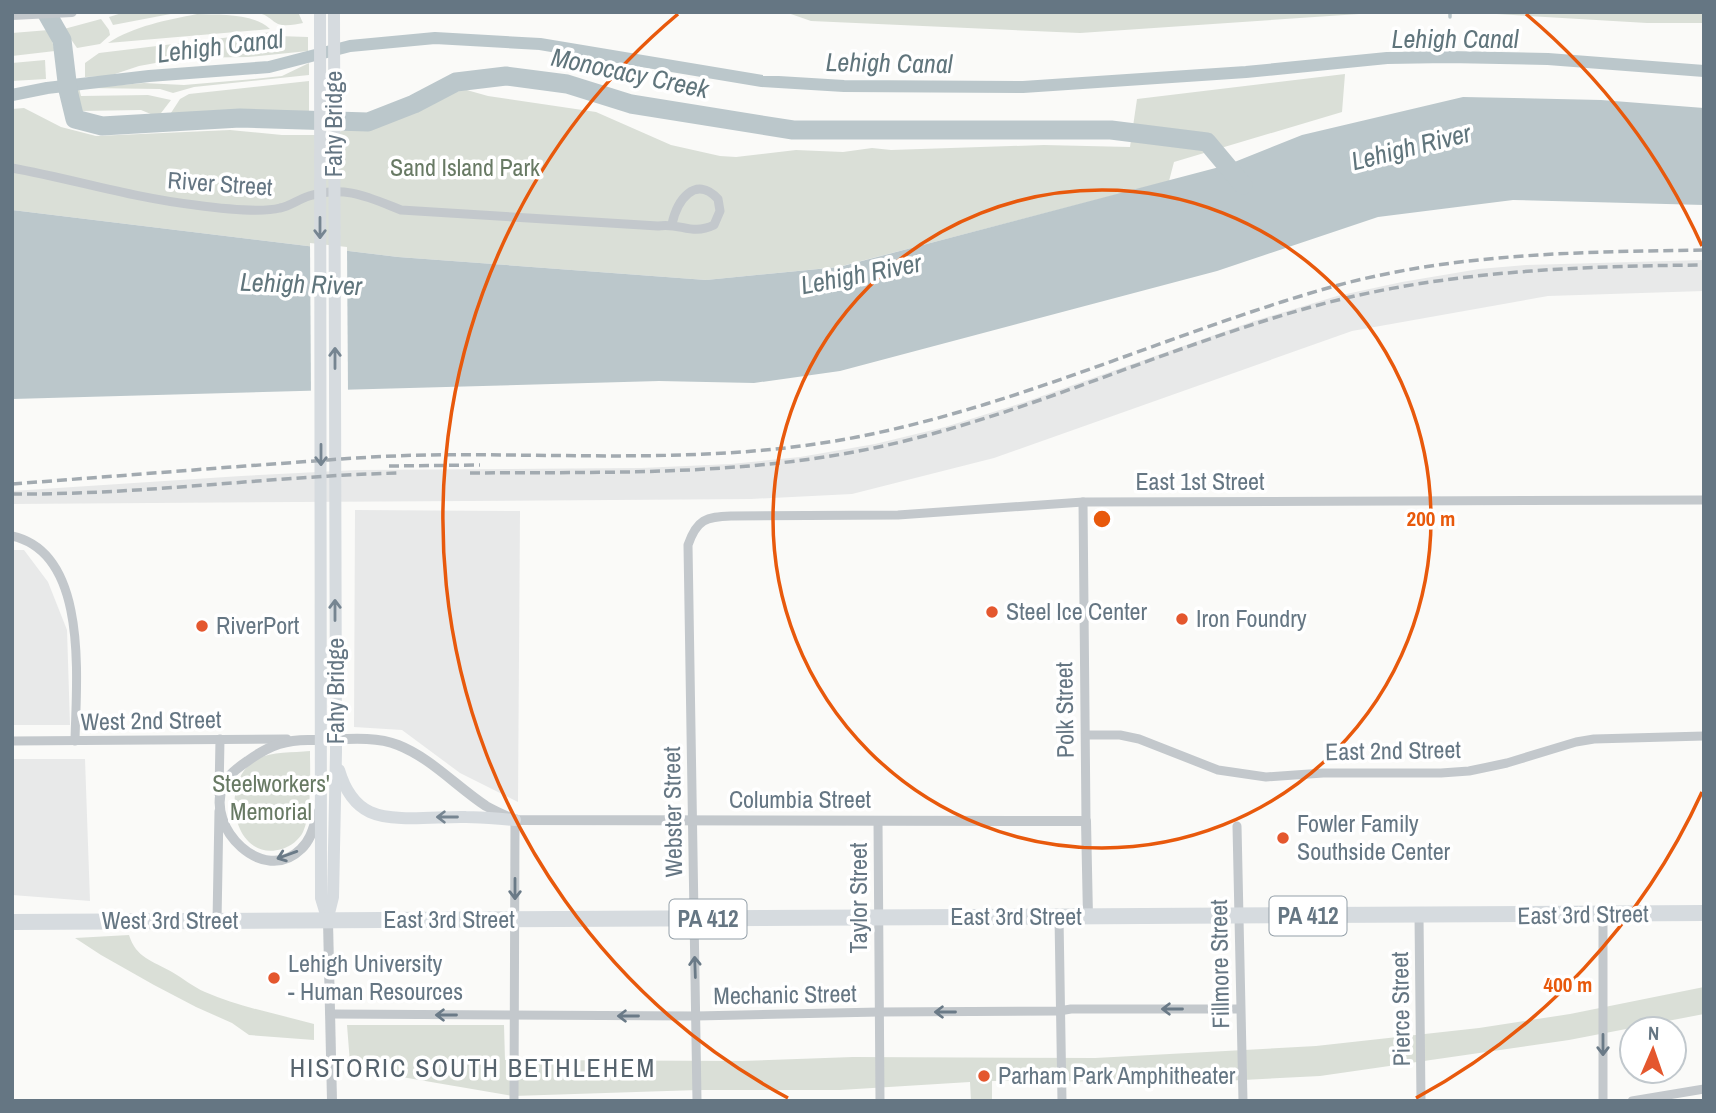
<svg xmlns="http://www.w3.org/2000/svg" width="1716" height="1113" font-family="'Archivo Narrow',sans-serif">
<rect width="100%" height="100%" fill="#fafaf8"/>
<g fill="#e8e9e9">
<polygon points="1704,260 1704,291 1548,296 1352,331 994,458 852,494 751,499 12,504 12,491 241,476 357,470 641,468 731,464 800,457 875,444 945,427 1025,402 1254,321 1337,296 1402,282 1479,269 1526,265"/>
<polygon points="355,510 520,511 518,802 460,773 402,730 354,727"/>
<polygon points="12,550 24,550 48,582 67,630 70,725 12,725"/>
<polygon points="12,759 85,759 90,901 12,895"/>
</g>
<g fill="#dadfd7">
<polygon points="125,12 181,12 113,25 109,17"/>
<path d="M256 12H298L303 23C296 24 286 27 278 24 269 19 270 16 256 12Z"/>
<polygon points="785,12 1389,12 1080,33 811,21"/>
<polygon points="1463,12 1704,12 1704,23 1647,23"/>
<path d="M197 14C220 15 253 13 270 29L108 43C134 26 167 20 197 14Z"/>
<polygon points="101,19 109,30 110,35 100,44 77,48 64,29"/>
<polygon points="49,30 55,51 12,56 12,33"/>
<polygon points="272,32 278,36 308,37 308,51 248,57 183,58 139,66 109,76 85,77 85,63 99,53"/>
<polygon points="45,60 46,79 12,81 12,63"/>
<polygon points="309,63 309,75 194,87 173,93 160,89 87,88 144,83 184,85 254,79 282,76"/>
<polygon points="1345,74 1342,112 1174,162 1169,181 838,267 706,280 398,257 12,210 12,109 24,108 61,127 96,136 230,130 282,135 327,135 375,122 456,87 488,96 596,112 671,145 720,156 736,157 796,150 843,152 872,148 891,150 1044,145 1130,147 1137,99"/>
<polygon points="309,81 309,114 264,116 235,110 203,116 169,116 180,99 189,94"/>
<polygon points="74,88 79,88 81,96 148,95 171,100 158,117 141,110 80,111 73,100"/>
<path d="M310 751C310 773 312 813 303 832 299 840 291 846 282 849 232 864 218 780 257 759 272 751 293 753 310 751Z"/>
<path d="M129 935C136 958 153 961 172 972 183 978 193 987 205 992 239 1007 278 1014 314 1024V1040L249 1035 232 1023 196 1007 154 985 101 955 75 938Z"/>
<polygon points="1704,987 1704,1014 1569,1040 1320,1076 1204,1082 992,1081 992,1101 971,1101 970,1082 840,1090 698,1090 513,1096 396,1076 350,1063 347,1025 504,1025 505,1060 742,1061 853,1057 1095,1058 1316,1046 1479,1028 1570,1014"/>
</g>
<polygon fill="#bbc7cb" points="1463,97 1601,100 1704,108 1704,205 1513,200 1378,217 1217,271 840,371 754,383 659,381 12,399 12,210 398,257 706,280 839,267 1227,165 1302,135"/>
<polygon fill="#fafaf8" points="310,243 347,247 348,394 311,395"/>
<g fill="none" stroke-linecap="round" stroke-linejoin="round">
<g stroke="#bbc7cb" stroke-width="3.5">
<polyline points="1450,17 1450,12"/>
<polyline points="1448,57 1448,39"/>
</g>
<polyline stroke="#bbc7cb" stroke-width="12" points="12,95 47,88 149,76 269,67 350,46 435,38 540,44 762,81 844,86 1023,87 1246,72 1387,58 1448,57 1548,59 1704,71"/>
<polyline stroke="#bbc7cb" stroke-width="19" points="46,12 62,40 68,90 75,119 102,126 240,118 368,122 414,104 456,82 506,76 567,84 631,104 793,130 1111,130 1207,142 1243,185"/>
<g stroke="#c3c8cc" stroke-width="9">
<path d="M12 168C73 179 133 198 195 205 217 208 260 213 280 208 290 206 299 199 309 196 345 185 368 197 401 210L658 226C680 222 691 236 714 225L720 211 718 199C695 174 677 201 672 224"/>
<polyline points="1083,502 1086,821"/>
<path d="M12 536C90 553 76 683 75 741"/>
<polyline points="1087,735 1120,735 1139,739 1218,770 1266,777 1323,773 1441,773 1469,771 1507,763 1576,742 1594,739 1704,736"/>
<polyline points="12,741 287,739"/>
<polyline points="219,794 220,739"/>
<polyline points="878,821 880,1101"/>
<polyline points="1237,826 1243,1101"/>
<polyline points="1603,915 1603,1101"/>
<polyline points="1419,916 1421,1101"/>
<polyline points="1059,917 1062,1101"/>
<polyline points="217,921 219,811"/>
<polyline points="330,1014 696,1016 879,1012 1059,1011 1071,1009 1240,1009"/>
<polyline points="514,1101 515,820"/>
<path d="M697 1101 688 545C697 519 706 517 731 516L898 515 1083 502 1704 500"/>
<polyline points="1632,1101 1704,1089"/>
</g>
<g stroke="#c3c8cc" stroke-width="10">
<polyline points="12,15 72,12"/>
<path d="M319 811C314 824 312 839 301 849 264 886 205 828 223 786 227 775 239 767 249 760 270 745 287 739 313 740 340 740 373 735 398 745 431 758 457 787 486 806 495 811 506 816 515 820L1086 821 1088 917"/>
<polyline points="328,921 332,1101"/>
</g>
<g stroke="#d6dbdf" stroke-width="12">
<polyline points="320,12 321,898 328,921"/>
<path d="M339 770C344 787 353 804 370 812 394 823 439 816 466 817 483 817 499 819 515 820"/>
<polyline points="328,917 333,897 336,752 334,12"/>
</g>
<polyline stroke="#d6dbdf" stroke-width="16" points="12,922 1704,913"/>
<g stroke="#a2aab0" stroke-width="3.5" stroke-dasharray="10 5" stroke-linecap="butt">
<polyline points="389,466 480,465"/>
<path d="M470 473C605 472 741 476 874 448 1030 415 1173 343 1326 303 1449 271 1578 266 1704 265"/>
<path d="M12 484C90 478 167 472 245 466 305 462 366 456 426 455 571 453 714 465 857 437 1022 405 1174 331 1335 286 1456 253 1579 252 1704 250"/>
<path d="M12 494C142 495 271 476 400 473"/>
</g>
</g>
<defs><path id="oneway-shaft" d="M-6 0H5M1.5-3L5.5 0L1.5 3" fill="none" stroke-width="1.6" stroke-linecap="round" stroke-linejoin="round" transform="scale(1.75)"/></defs>
<g stroke="#768591">
<use href="#oneway-shaft" transform="translate(320 228) rotate(90)"/>
<use href="#oneway-shaft" transform="translate(335 358) rotate(-90)"/>
<use href="#oneway-shaft" transform="translate(321 455) rotate(90)"/>
<use href="#oneway-shaft" transform="translate(335 610) rotate(-90)"/>
<use href="#oneway-shaft" transform="translate(447 817) rotate(180)"/>
</g>
<g stroke="#6a7a87">
<use href="#oneway-shaft" transform="translate(287 855) rotate(160)"/>
<use href="#oneway-shaft" transform="translate(515 889) rotate(90)"/>
<use href="#oneway-shaft" transform="translate(695 967) rotate(-92)"/>
<use href="#oneway-shaft" transform="translate(1172 1009) rotate(-180)"/>
<use href="#oneway-shaft" transform="translate(945 1012) rotate(180)"/>
<use href="#oneway-shaft" transform="translate(446 1015) rotate(180)"/>
<use href="#oneway-shaft" transform="translate(628 1016) rotate(-180)"/>
<use href="#oneway-shaft" transform="translate(1603 1045) rotate(90)"/>
</g>
<g fill="none" stroke="#e8590c" stroke-width="3.5">
<circle cx="1102" cy="519" r="329"/>
<path d="M1702 792A659 659 0 0 1 1416 1098M788 1098A659 659 0 0 1 678 14M1526 14A659 659 0 0 1 1702 246"/>
</g>
<g fill="#e4572e" stroke="#fff" stroke-width="2.5">
<circle cx="992" cy="612" r="7"/>
<circle cx="1182" cy="619" r="7"/>
<circle cx="202" cy="626" r="7"/>
<circle cx="1283" cy="838" r="7"/>
<circle cx="274" cy="978" r="7"/>
<circle cx="984" cy="1076" r="7"/>
</g>
<g text-anchor="middle" stroke-width="7" stroke-linejoin="round" paint-order="stroke">
<g fill="#fff" stroke="#939fa8" stroke-width="2">
<rect x="1269.5" y="896.5" width="77" height="39" rx="5"/>
<rect x="669.5" y="899.5" width="77" height="39" rx="5"/>
</g>
<g font-size="23" font-weight="bold" fill="#657683">
<text x="1308" y="924">PA 412</text>
<text x="708" y="927">PA 412</text>
</g>
<g font-size="24" fill="#657683" stroke="#fff">
<text transform="translate(334 124) rotate(-90)" y="8">Fahy Bridge</text>
<text transform="translate(220 184) rotate(4)" y="8">River Street</text>
<text x="1200" y="490">East 1st Street</text>
<text transform="translate(336 691) rotate(-90)" y="8">Fahy Bridge</text>
<text transform="translate(1065 710) rotate(-91)" y="8">Polk Street</text>
<text transform="translate(151 721) rotate(-1)" y="8">West 2nd Street</text>
<text transform="translate(1393 751) rotate(-1)" y="8">East 2nd Street</text>
<text x="800" y="808">Columbia Street</text>
<text transform="translate(673 812) rotate(-91)" y="8">Webster Street</text>
<text transform="translate(859 898) rotate(-90)" y="8">Taylor Street</text>
<text transform="translate(1583 915) rotate(-1)" y="8">East 3rd Street</text>
<text x="1016" y="925">East 3rd Street</text>
<text x="449" y="928">East 3rd Street</text>
<text x="170" y="929">West 3rd Street</text>
<text transform="translate(1220 964) rotate(-91)" y="8">Fillmore Street</text>
<text transform="translate(785 995) rotate(-1)" y="8">Mechanic Street</text>
<text transform="translate(1401 1009) rotate(-91)" y="8">Pierce Street</text>
</g>
<g font-size="24" fill="#687a64" stroke="#fff">
<text x="465" y="176">Sand Island Park</text>
<text x="271" y="792">Steelworkers'<tspan x="271" dy="28">Memorial</tspan></text>
</g>
<g font-size="24" fill="#657683" stroke="#fff" text-anchor="start">
<text x="1006" y="620">Steel Ice Center</text>
<text x="1196" y="627">Iron Foundry</text>
<text x="216" y="634">RiverPort</text>
<text x="1297" y="832">Fowler Family<tspan x="1297" dy="28">Southside Center</tspan></text>
<text x="288" y="972">Lehigh University<tspan x="288" dy="28">- Human Resources</tspan></text>
<text x="998" y="1084">Parham Park Amphitheater</text>
</g>
<g font-size="26" font-style="italic" fill="#60757c" stroke="#fff">
<text x="1455" y="48">Lehigh Canal</text>
<text transform="translate(220 46) rotate(-7)" y="9">Lehigh Canal</text>
<text transform="translate(889 63) rotate(1)" y="9">Lehigh Canal</text>
<text transform="translate(630 73) rotate(12)" y="9">Monocacy Creek</text>
<text transform="translate(1411 147) rotate(-14)" y="9">Lehigh River</text>
<text transform="translate(861 274) rotate(-11)" y="9">Lehigh River</text>
<text transform="translate(301 284) rotate(2)" y="9">Lehigh River</text>
</g>
<g font-size="26" letter-spacing="2" fill="#57646e" stroke="#fff">
<text x="473" y="1077">HISTORIC SOUTH BETHLEHEM</text>
</g>
</g>
<circle cx="1102" cy="519" r="10" fill="#e8590c" stroke="#fff" stroke-width="3.5"/>
<g font-size="21" text-anchor="middle" font-weight="bold" fill="#e8590c" stroke="#fff" stroke-width="7" stroke-linejoin="round" paint-order="stroke">
<text x="1431" y="526">200 m</text>
<text x="1568" y="992">400 m</text>
</g>
<rect width="1716" height="1113" fill="none" stroke="#657683" stroke-width="28"/>
<g transform="translate(1653 1050) rotate(2)"><circle r="33" fill="#ffffff" stroke="#c1c8cd" stroke-width="2"/>
<path d="M0-5L12 26L0 18L-12 26Z" fill="#e4572e"/>
<text y="-10" font-size="19" font-weight="bold" text-anchor="middle" fill="#657683">N</text>
</g>
</svg>
